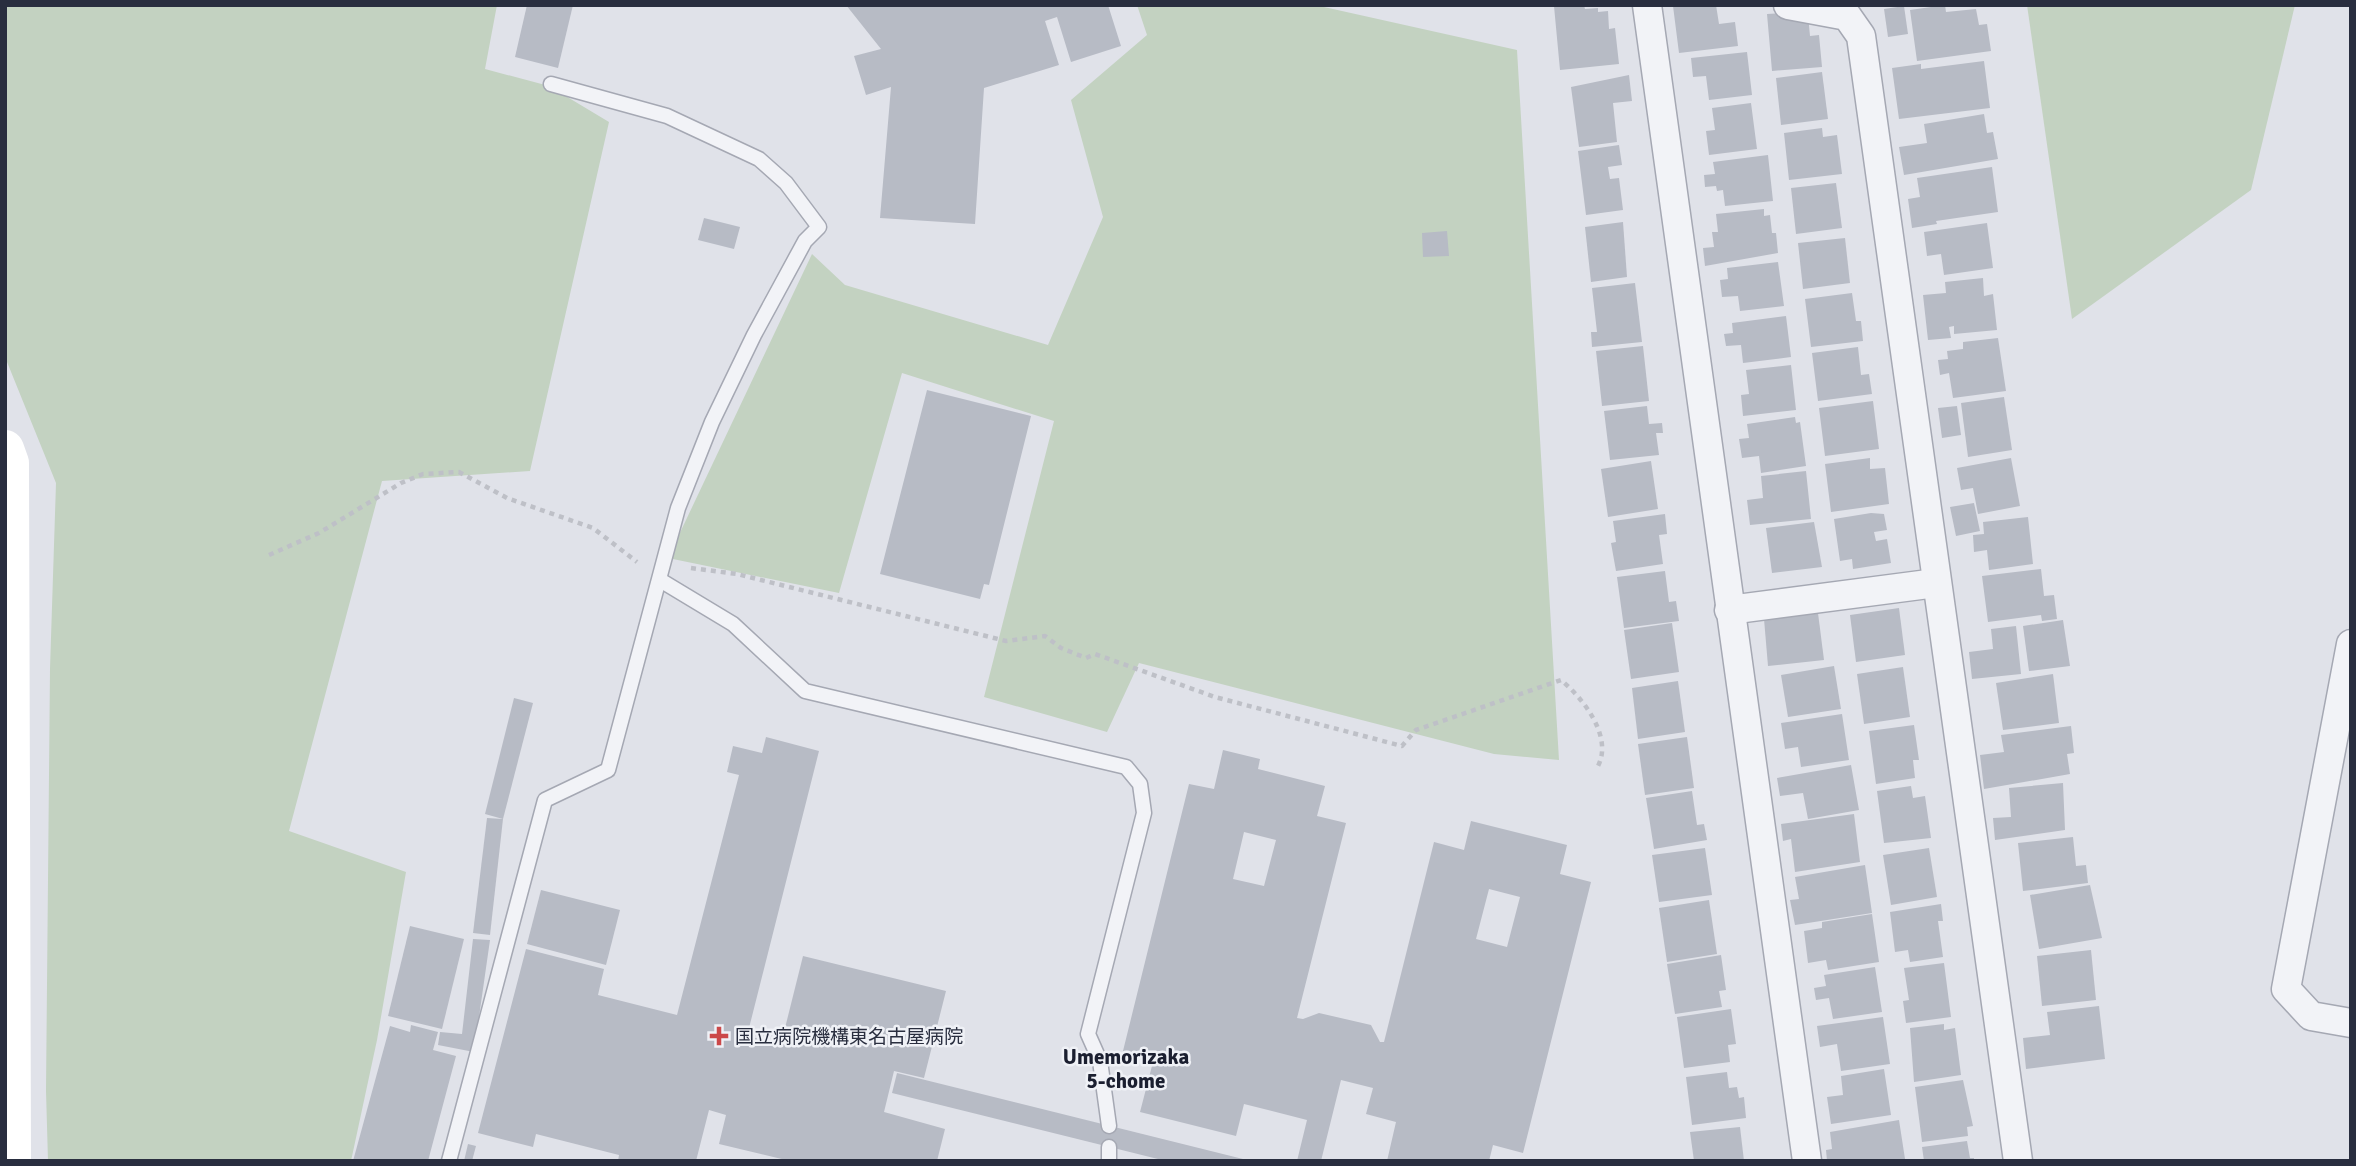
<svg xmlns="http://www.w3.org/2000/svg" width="2356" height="1166" font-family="Signika,'Noto Sans JP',sans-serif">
<rect width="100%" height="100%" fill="#e0e2e9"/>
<g fill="#c3d2c1">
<polygon points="5,5 497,5 485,69 549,86 609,122 530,471 382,481 289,831 406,872 377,1040 351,1161 48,1161 46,1091 50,669 56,483 5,357"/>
<polygon points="1137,5 1315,5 1517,50 1559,760 1494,754 1139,663 1107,732 984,697 1054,421 902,373 839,593 668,558 812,254 845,285 1048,345 1103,217 1071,100 1147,35"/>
<polygon points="2027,5 2295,5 2251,190 2072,319"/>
</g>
<g fill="#b7bbc5" fill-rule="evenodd">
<polygon points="527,5 573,5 558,68 515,57"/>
<polygon points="846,5 1108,5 1121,46 1071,62 1057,17 1045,21 1059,65 984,88 975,224 880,218 891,87 866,95 854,56 881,49"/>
<polygon points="1584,5 1585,9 1598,8 1598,12 1608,11 1609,29 1615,28 1619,64 1560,70 1554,6"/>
<polygon points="1680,5 1716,5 1719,24 1735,22 1738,46 1679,53 1673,6"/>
<polygon points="1945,5 1946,12 1976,9 1979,25 1987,24 1991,51 1917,61 1910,10"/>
<polygon points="1904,6 1908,34 1888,37 1884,9"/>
<polygon points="1787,13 1808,15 1810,36 1819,35 1822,67 1772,71 1767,14"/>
<polygon points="1747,52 1752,95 1709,100 1706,76 1693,77 1691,58"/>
<polygon points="1984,61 1990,108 1899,119 1892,68 1921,64 1921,69"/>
<polygon points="1822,72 1828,119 1781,125 1776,78"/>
<polygon points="1629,75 1632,101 1613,103 1617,142 1579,147 1571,87"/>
<polygon points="1751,103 1757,149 1709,155 1706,131 1715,130 1712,108"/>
<polygon points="1984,114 1987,133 1993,132 1998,159 1904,175 1899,147 1927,143 1924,124"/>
<polygon points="1822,128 1823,137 1837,135 1842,174 1789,180 1784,133"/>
<polygon points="1619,145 1622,165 1608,167 1610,179 1619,178 1623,210 1586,215 1578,151"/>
<polygon points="1768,155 1773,201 1725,206 1723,190 1717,191 1716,186 1705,187 1704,175 1715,174 1713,162"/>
<polygon points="1992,167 1998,212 1936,221 1937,224 1912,228 1908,199 1920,197 1917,178"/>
<polygon points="1836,183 1842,228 1796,234 1791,188"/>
<polygon points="1764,209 1764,216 1770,215 1772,233 1776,233 1778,253 1705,266 1703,248 1714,247 1712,232 1718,232 1716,214"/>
<polygon points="704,218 740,227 734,249 698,240"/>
<polygon points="1623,222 1627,277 1591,282 1585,227"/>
<polygon points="1987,223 1993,268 1944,275 1941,254 1927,256 1924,232"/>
<polygon points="1447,231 1449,256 1423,257 1422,233"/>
<polygon points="1845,238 1850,283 1803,289 1798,243"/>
<polygon points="1778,262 1784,306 1740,311 1738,296 1722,297 1720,280 1728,279 1727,268"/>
<polygon points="1983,278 1984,296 1993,294 1997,330 1954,334 1954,326 1949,327 1951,338 1928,340 1923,295 1946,293 1945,282"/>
<polygon points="1635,283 1642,342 1592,347 1591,332 1597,332 1592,288"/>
<polygon points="1852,293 1856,321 1861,321 1863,341 1811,347 1805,299"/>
<polygon points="1786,316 1791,357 1743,363 1741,345 1726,346 1724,334 1733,333 1732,323"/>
<polygon points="1998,338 2006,391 1953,398 1949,373 1940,375 1938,360 1948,359 1947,351 1963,349 1963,342"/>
<polygon points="1643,346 1649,401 1602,406 1596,351"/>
<polygon points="1858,347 1861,375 1869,374 1872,394 1818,401 1812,353"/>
<polygon points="1791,365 1796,410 1743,416 1741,395 1749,394 1746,370"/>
<polygon points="927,390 1031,416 989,585 984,584 980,599 880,574"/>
<polygon points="2004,397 2012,450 1968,457 1961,403"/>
<polygon points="1873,401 1879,449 1825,456 1819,408"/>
<polygon points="1647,406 1649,424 1662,423 1663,433 1656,433 1659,455 1610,460 1604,411"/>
<polygon points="1957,406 1961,435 1942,438 1938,408"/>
<polygon points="1795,417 1796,423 1800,422 1806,466 1761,473 1759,456 1742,458 1739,439 1749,438 1747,424"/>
<polygon points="1870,458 1870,469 1885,468 1889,504 1831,512 1825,464"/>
<polygon points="2011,458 2020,506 1978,514 1973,488 1961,490 1957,468"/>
<polygon points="1651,461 1658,509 1608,517 1601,469"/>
<polygon points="1806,471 1811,519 1750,525 1747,500 1763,498 1761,476"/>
<polygon points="1974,503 1980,531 1956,536 1950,507"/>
<polygon points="1871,513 1884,514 1887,530 1874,532 1876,541 1887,539 1891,563 1853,569 1852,559 1840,561 1834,519"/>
<polygon points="1665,514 1667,534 1659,535 1663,564 1616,571 1611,543 1616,542 1613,521"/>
<polygon points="2028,517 2033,564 1989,570 1987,550 1974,552 1973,535 1984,534 1983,522"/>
<polygon points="1814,522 1822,567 1772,573 1766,528"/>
<polygon points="2041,569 2044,596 2054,595 2057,619 2042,621 2041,615 1988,622 1982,576"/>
<polygon points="1665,571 1669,602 1676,601 1679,621 1624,628 1617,577"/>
<polygon points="1899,608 1905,655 1856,662 1850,615"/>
<polygon points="1818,613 1824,660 1768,666 1764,619"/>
<polygon points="2063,620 2070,666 2029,671 2023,626"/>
<polygon points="1672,623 1679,672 1631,679 1624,630"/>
<polygon points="2016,626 2021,674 1972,679 1969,652 1993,649 1991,629"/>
<polygon points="1834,666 1841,709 1788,717 1781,675"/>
<polygon points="1903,667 1910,717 1864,724 1857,674"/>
<polygon points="2053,674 2059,723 2003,730 1996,683"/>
<polygon points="1678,681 1685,732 1638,739 1632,688"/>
<polygon points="514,698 533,703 503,819 485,814"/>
<polygon points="1842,714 1849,760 1801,767 1798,747 1785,749 1781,723"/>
<polygon points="1914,725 1919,760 1913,760 1915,778 1876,784 1869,731"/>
<polygon points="2071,726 2074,753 2067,754 2070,774 1984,789 1980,755 2004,752 2001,735"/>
<polygon points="766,737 819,751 747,1036 781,1044 803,956 946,991 924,1078 894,1071 884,1112 945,1129 937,1161 790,1161 719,1144 726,1115 709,1110 696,1161 618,1161 619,1155 536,1134 533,1147 478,1133 526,949 604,969 598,995 677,1015 739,775 727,772 733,746 762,753"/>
<polygon points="1687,737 1694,788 1645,795 1638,744"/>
<path d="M1223 750 1260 759 1258 769 1325 786 1317 816 1346 823 1297 1018 1303 1019 1319 1013 1371 1025 1380 1042H1384L1434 842 1464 850 1471 821 1567 845 1560 874 1591 882 1523 1153 1493 1145 1489 1161H1387L1396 1122 1366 1114 1373 1088 1341 1080 1321 1161H1297L1307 1120 1244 1104 1236 1136 1140 1112 1153 1062 1122 1055 1189 784 1214 789ZM1244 832 1276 840 1264 886 1233 879ZM1489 889 1520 897 1507 947 1476 939Z"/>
<polygon points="1851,765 1859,810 1808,819 1803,793 1780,796 1777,778"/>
<polygon points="2063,783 2065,830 1995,840 1993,818 2011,817 2009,788"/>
<polygon points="1911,786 1913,798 1925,796 1931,838 1884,843 1877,791"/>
<polygon points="1692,791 1697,825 1704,824 1707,840 1654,849 1646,798"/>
<polygon points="1854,814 1860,862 1795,872 1791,839 1783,841 1781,824"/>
<polygon points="487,818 503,819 490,935 473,933"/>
<polygon points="2073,837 2076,866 2086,865 2088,883 2023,891 2018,843"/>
<polygon points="1705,848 1712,895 1659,902 1652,855"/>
<polygon points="1929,848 1937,897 1891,905 1883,855"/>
<polygon points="1865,865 1872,913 1795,925 1790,900 1799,899 1795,877"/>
<polygon points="2090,885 2102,938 2039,949 2030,895"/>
<polygon points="541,890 620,910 606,965 527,944"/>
<polygon points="1709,900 1717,954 1667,962 1659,908"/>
<polygon points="1941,904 1943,921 1938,921 1943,957 1910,962 1908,950 1895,952 1890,912"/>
<polygon points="1872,914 1879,962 1828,970 1826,960 1808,963 1804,931 1822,928 1822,922"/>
<polygon points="410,926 464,939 442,1029 388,1016"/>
<polygon points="473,939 490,940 474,1052 438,1045 440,1032 462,1034"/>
<polygon points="2091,950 2096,1000 2042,1006 2037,956"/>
<polygon points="1721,955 1726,990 1719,991 1722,1007 1675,1014 1667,964"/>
<polygon points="1944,963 1951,1017 1906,1023 1903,1001 1909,1000 1904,968"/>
<polygon points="1875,967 1882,1012 1833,1019 1829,998 1816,1000 1814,988 1826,986 1824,975"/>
<polygon points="2099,1006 2105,1059 2026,1069 2023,1038 2050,1035 2047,1012"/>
<polygon points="1731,1009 1736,1044 1728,1045 1730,1062 1684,1068 1677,1017"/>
<polygon points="1883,1017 1890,1064 1841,1071 1837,1044 1820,1047 1817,1026"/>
<polygon points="1944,1024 1944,1030 1955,1028 1961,1075 1914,1082 1910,1028"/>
<polygon points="411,1025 438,1032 433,1050 456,1056 428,1161 353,1161 390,1026 410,1032"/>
<polygon points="1884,1069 1891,1115 1831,1124 1827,1097 1843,1095 1841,1076"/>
<polygon points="1727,1072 1729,1088 1737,1087 1739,1098 1744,1097 1746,1118 1692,1125 1686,1077"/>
<polygon points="897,1073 1247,1160 1247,1161 1166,1161 892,1093"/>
<polygon points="1963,1080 1973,1126 1967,1127 1968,1136 1922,1142 1915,1087"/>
<polygon points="1899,1120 1905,1159 1827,1161 1826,1150 1832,1149 1830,1132"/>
<polygon points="1740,1127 1744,1161 1694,1161 1690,1132"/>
<polygon points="1967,1141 1970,1158 1974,1158 1974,1161 1924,1161 1922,1147"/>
<polygon points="468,1144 476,1146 472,1161 464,1161"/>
</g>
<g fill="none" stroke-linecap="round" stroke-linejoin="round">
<defs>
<g id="lane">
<polyline points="660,580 733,624 805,691 1126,767 1140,784 1144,813 1088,1034 1100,1061 1109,1126"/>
<polyline points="449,1161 545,800 608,770 678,508 712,422 754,335 805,241 819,227 786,183 759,159 667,116 551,84"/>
<polyline points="1109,1161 1109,1147"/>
</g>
<g id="street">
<polyline points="1647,5 1807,1161"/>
<polyline points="1788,5 1847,16 1861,36 2018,1161"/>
<polyline points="1729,610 1936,583"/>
<polyline points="2351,644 2286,989 2311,1016 2351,1023"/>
</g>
</defs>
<use href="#lane" stroke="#a5a8b3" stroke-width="17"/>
<use href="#street" stroke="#a5a8b3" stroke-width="31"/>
<g stroke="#bec0c7" stroke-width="4.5" stroke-dasharray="5 5" stroke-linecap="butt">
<polyline points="269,555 319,533 401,483 423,474 459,472 507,498 593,528 637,562"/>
<path d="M691 568 737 574 1006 641 1045 636 1061 648 1086 658 1095 654 1215 697 1402 746 1416 730 1561 680C1584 699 1613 737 1598 766"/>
</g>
<use href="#lane" stroke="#f2f3f7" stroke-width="14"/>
<use href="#street" stroke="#f2f3f7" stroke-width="28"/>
<polyline stroke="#fff" stroke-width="38" points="5,449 10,463 12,1161"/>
</g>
<path fill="#cb4849" stroke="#eff1f6" stroke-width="2.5" d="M715.5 1025.5h7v7h7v7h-7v7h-7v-7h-7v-7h7z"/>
<g text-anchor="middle" stroke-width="5" stroke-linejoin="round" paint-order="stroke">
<g font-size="19" fill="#292e3f" stroke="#eff1f6" text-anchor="start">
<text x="735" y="1043">国立病院機構東名古屋病院</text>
</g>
<g font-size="21" font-weight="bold" fill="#1b1f30" stroke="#eff1f6">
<text x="1126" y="1064">Umemorizaka<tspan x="1126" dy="24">5-chome</tspan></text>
</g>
</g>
<rect width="2356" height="1166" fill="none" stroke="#292e3f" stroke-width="14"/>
</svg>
